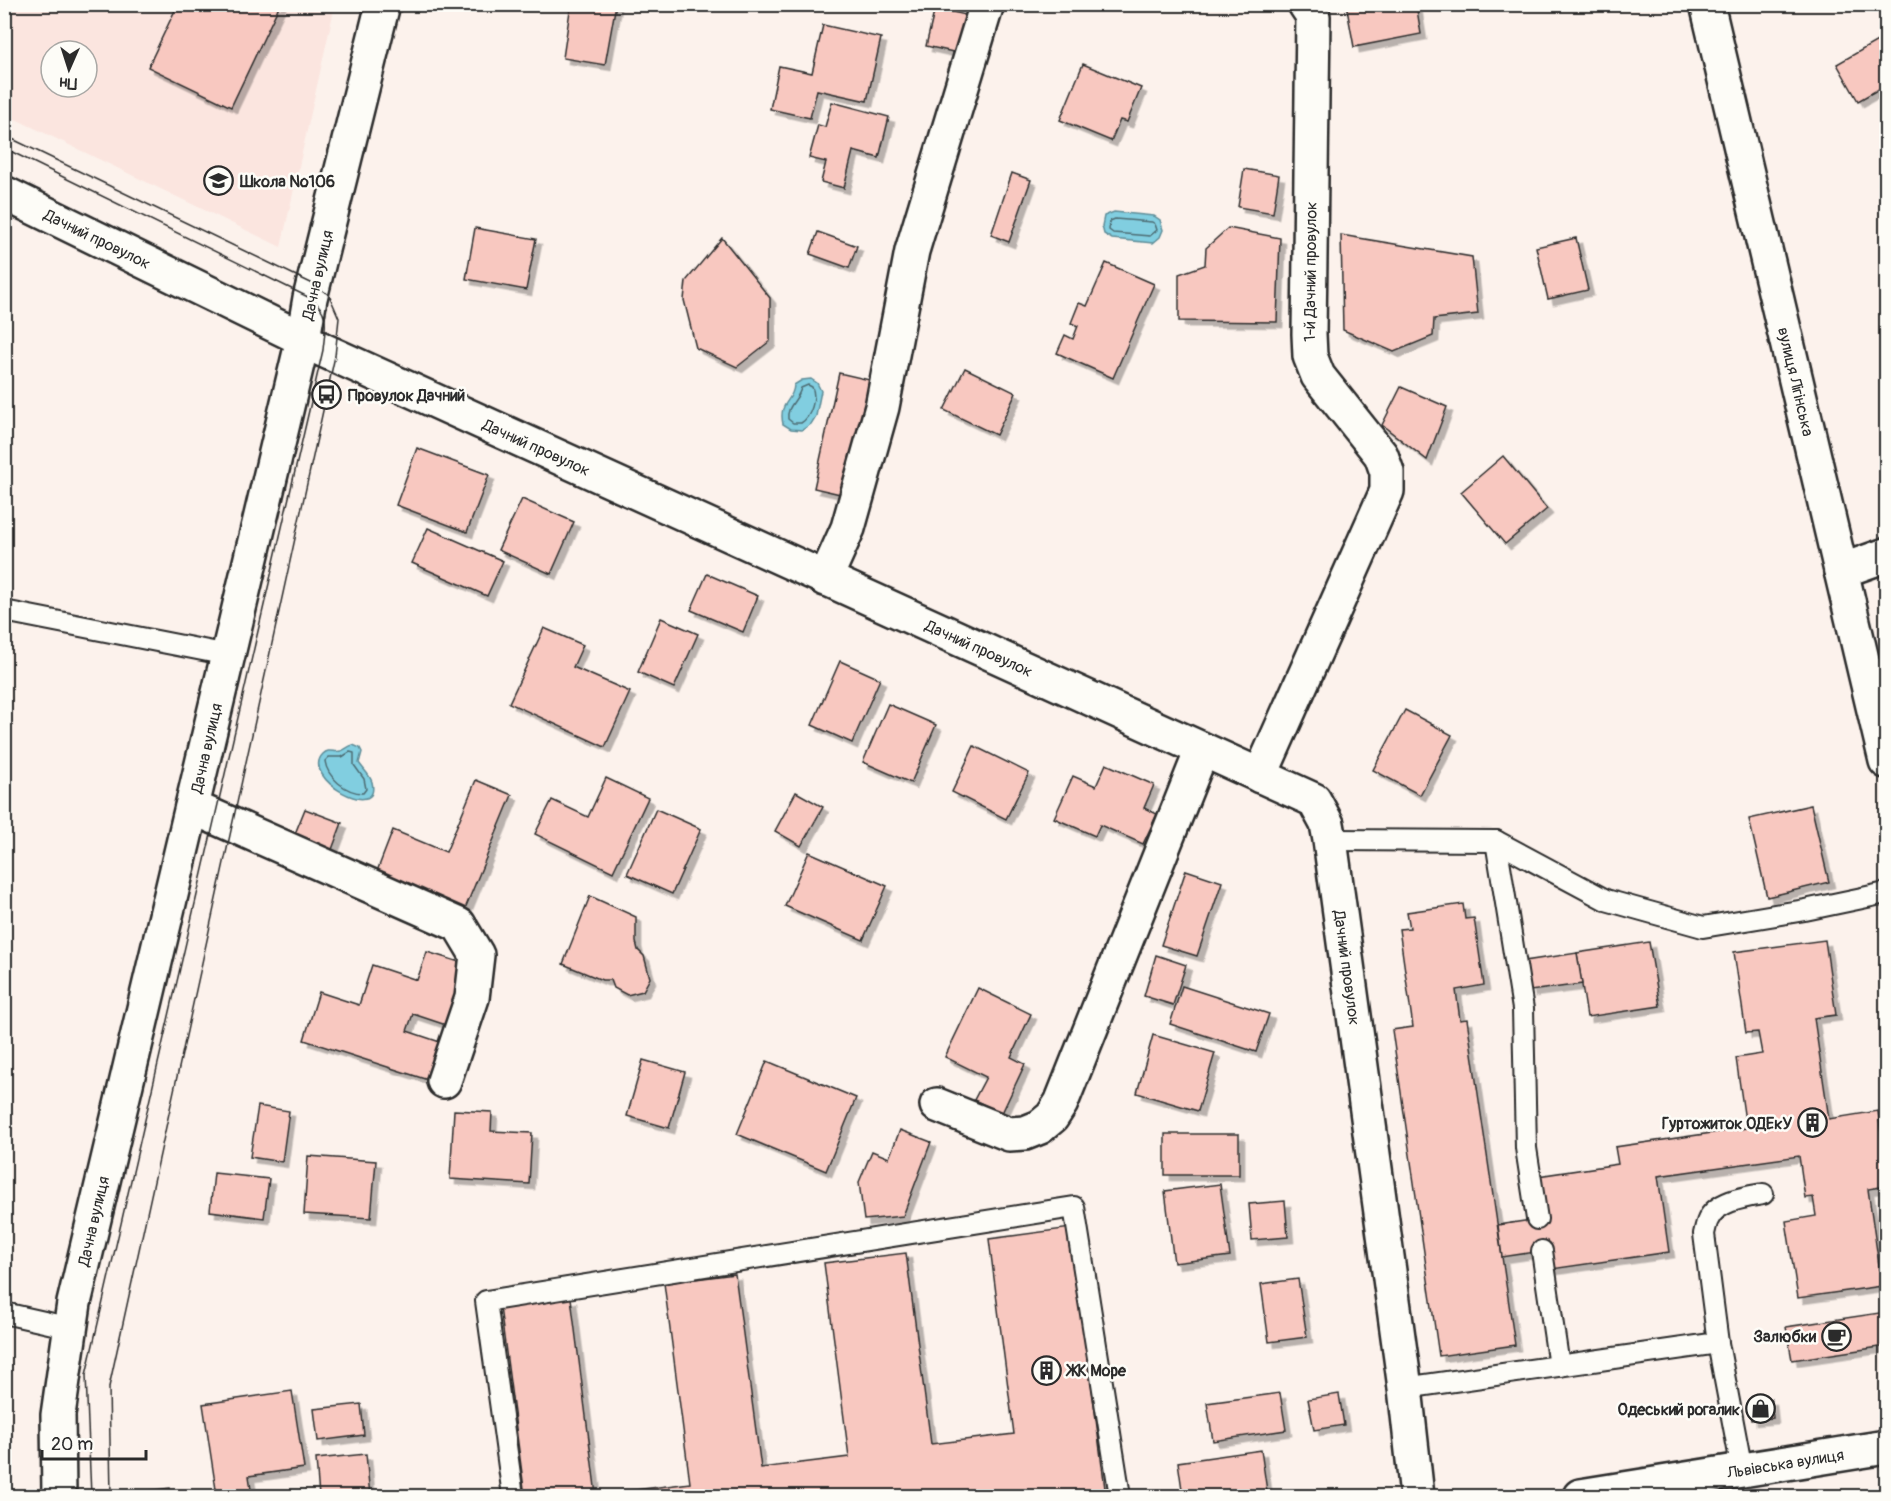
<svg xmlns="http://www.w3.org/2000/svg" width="1891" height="1501" font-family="Pangolin,sans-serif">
<defs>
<filter id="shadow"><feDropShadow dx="5.5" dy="5.5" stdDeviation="0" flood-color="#0004"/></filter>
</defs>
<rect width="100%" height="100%" fill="#fcf2ec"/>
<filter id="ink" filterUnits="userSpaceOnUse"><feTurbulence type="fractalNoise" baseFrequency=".0167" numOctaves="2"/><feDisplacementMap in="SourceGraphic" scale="12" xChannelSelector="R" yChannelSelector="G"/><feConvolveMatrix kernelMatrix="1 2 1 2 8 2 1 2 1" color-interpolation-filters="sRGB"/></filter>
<g filter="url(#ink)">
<path fill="#fbe5df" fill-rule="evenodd" d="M4 5H335L281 247 5 114ZM51 51H87V87H51Z"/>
<g fill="#81cee0" stroke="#5f8d98" stroke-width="1.5">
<polygon points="1114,212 1154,216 1160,220 1163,230 1160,237 1153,243 1112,239 1104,234 1102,226 1104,216"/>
<path d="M811 379 817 383 821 391 816 416 811 424 802 430 791 429 783 424C778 401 793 403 794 385L802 380Z"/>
<path d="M353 745 360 748 362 752 359 763C363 769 370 775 372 782 382 823 299 778 323 754 329 748 334 753 341 751 345 750 348 746 353 745Z"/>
</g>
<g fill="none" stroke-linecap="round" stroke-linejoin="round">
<g stroke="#4d6c73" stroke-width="1.5">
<polygon points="1115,219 1152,222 1155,224 1157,230 1150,236 1113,233 1109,230 1110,221"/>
<path d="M808 385 812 387C817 398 811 417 801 423H793L788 419C786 406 798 401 801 388Z"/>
<path d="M350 752 354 753V765L364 779 366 789 363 793C346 793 327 777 325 761L329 757H342Z"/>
</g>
</g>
<g fill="#f8c8c0" stroke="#2b2b2b" stroke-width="1.5" filter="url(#shadow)">
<polygon points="178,4 280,4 231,107 148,67"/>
<polygon points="571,4 616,4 605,65 563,58"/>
<polygon points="1346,4 1416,4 1421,34 1354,47"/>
<polygon points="935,8 966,15 958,53 926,46"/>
<polygon points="823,25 881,38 867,101 817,90 810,118 770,109 779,66 812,73"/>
<polygon points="1886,36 1886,85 1858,101 1837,64"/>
<polygon points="1083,64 1141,88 1127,122 1120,120 1111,141 1060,120"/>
<polygon points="832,102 889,117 879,158 853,151 844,188 821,182 826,162 809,158 818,125 825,127"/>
<polygon points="1886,145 1886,171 1879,147"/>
<polygon points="1244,169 1279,175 1273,213 1238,207"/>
<polygon points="1012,173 1031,180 1009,242 991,235"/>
<polygon points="475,228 536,239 526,290 466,279"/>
<polygon points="1228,228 1280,238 1277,322 1179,321 1179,274 1205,265 1206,248"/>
<polygon points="818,232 857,246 849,268 810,254"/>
<polygon points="1341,235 1472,257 1478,314 1434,319 1433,336 1394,352 1343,330"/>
<polygon points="722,238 770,298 770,341 737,367 696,348 684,300 686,281"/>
<polygon points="1576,238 1588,290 1548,299 1536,247"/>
<polygon points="1106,263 1154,284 1113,378 1057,353 1065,335 1073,339 1078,326 1071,323 1079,303 1087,306"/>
<polygon points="965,368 1016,393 996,435 944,410"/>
<polygon points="839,373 874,381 849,496 814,488"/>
<polygon points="1401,387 1447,407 1427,460 1382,425"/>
<polygon points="417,448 489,475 467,532 396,505"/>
<polygon points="1503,456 1547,509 1505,544 1461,492"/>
<polygon points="522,499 574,522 551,574 498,550"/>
<polygon points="428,528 503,561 487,596 412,563"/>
<polygon points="707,574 758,596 743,632 691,610"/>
<polygon points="661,618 698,634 674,688 638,672"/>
<polygon points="544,628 583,645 573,667 630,692 605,747 509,703"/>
<polygon points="840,661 880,679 852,743 812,725"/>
<polygon points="888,704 936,725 911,783 863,762"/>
<polygon points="1405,710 1452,735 1420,795 1373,770"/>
<polygon points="974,746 1029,773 1006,819 952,792"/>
<polygon points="1106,764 1154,785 1144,808 1157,814 1143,844 1100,825 1095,836 1054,818 1073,776 1096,786"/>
<polygon points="606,778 648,798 613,872 535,834 552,800 588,817"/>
<polygon points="476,780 512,795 462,916 374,879 393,830 446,852"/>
<polygon points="796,792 823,807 801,846 775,831"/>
<polygon points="1811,805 1829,882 1767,897 1749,819"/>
<polygon points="305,809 342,823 328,860 290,846"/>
<polygon points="656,809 701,829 672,894 627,874"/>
<polygon points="809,852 887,886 863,940 785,906"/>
<polygon points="1186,870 1222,882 1197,956 1161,945"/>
<polygon points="590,896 636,917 636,942 638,950 644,956 650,978 643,991 627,995 614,988 611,980 602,980 563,964"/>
<polygon points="1463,904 1465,919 1474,918 1484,985 1456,990 1460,1020 1467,1019 1515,1345 1439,1356 1392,1030 1413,1027 1399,929 1410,928 1407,912"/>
<polygon points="1825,940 1836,1015 1814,1018 1829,1119 1878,1111 1886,1173 1886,1186 1868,1189 1882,1286 1798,1298 1786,1221 1816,1216 1813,1197 1805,1198 1799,1156 1658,1176 1669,1252 1552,1269 1549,1250 1502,1257 1498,1225 1544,1218 1538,1176 1618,1164 1615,1147 1746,1128 1736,1058 1762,1054 1758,1032 1746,1033 1734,952"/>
<polygon points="1649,942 1660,1006 1587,1017 1577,953"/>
<polygon points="427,952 466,964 446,1025 413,1014 407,1031 443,1043 431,1081 304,1040 319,992 359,1005 372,965 417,980"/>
<polygon points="1577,953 1582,984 1530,991 1525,961"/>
<polygon points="1156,955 1186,965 1173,1005 1144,996"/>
<polygon points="1182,986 1269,1014 1256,1052 1170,1024"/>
<polygon points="978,988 1031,1014 1011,1057 1025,1064 1002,1113 974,1100 986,1077 945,1057"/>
<polygon points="1153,1035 1215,1053 1198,1111 1137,1093"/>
<polygon points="643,1060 685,1072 669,1128 627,1116"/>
<polygon points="767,1061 856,1098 826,1171 737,1134"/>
<polygon points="258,1106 289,1111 282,1162 250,1157"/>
<polygon points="454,1110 492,1112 491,1131 532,1133 529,1184 450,1179"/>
<polygon points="900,1130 931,1142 903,1216 864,1220 859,1182 872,1151 889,1158"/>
<rect x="1165" y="1134" width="74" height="41"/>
<polygon points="308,1156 376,1161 371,1218 304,1214"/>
<polygon points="214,1173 269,1179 264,1218 210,1211"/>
<polygon points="1220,1184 1230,1256 1174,1263 1165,1191"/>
<polygon points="1285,1201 1288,1237 1252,1240 1249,1204"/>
<polygon points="1071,1228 1106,1496 525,1496 500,1307 571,1298 596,1495 690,1483 664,1283 735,1274 761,1468 849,1457 824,1263 906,1253 931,1444 1014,1434 989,1239"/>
<polygon points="1298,1279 1307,1337 1269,1342 1261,1284"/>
<polygon points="1886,1312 1886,1346 1792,1360 1786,1327"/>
<polygon points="292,1391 304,1468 249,1476 252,1496 217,1496 203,1404"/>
<polygon points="1280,1393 1286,1430 1213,1441 1207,1403"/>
<polygon points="1339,1394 1344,1425 1314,1430 1308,1399"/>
<polygon points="1771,1399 1773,1418 1751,1420 1749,1401"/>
<polygon points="361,1404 364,1435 318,1441 314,1409"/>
<polygon points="1261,1450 1267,1491 1230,1496 1183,1496 1178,1462"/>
<polygon points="366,1454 370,1496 319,1496 316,1459"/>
<polygon points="170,1488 171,1496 132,1496 132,1493"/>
</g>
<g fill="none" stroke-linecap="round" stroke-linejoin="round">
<defs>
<g id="lane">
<polyline points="4,611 228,655"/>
<polyline points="1330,840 1496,841 1606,900 1703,927 1805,910 1886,893"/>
<polyline points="1496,841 1523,1009 1526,1148 1537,1219"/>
<polyline points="1542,1251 1559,1366"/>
<polyline points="4,1313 71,1328"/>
<polyline points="1405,1388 1718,1343"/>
<path d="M1742 1470 1718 1343 1704 1234C1705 1230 1706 1224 1708 1220 1716 1201 1745 1197 1763 1194"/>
<polyline points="513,1496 486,1301 1074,1207 1120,1496"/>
</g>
<g id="street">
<path id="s1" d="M383 4 310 298 303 339 323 350 1314 800 1327 824 1330 840 1405 1388 1417 1496"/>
<path id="s2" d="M1707 4 1886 761"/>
<polyline points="1841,571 1886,555"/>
<polyline points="825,579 848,528 882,407 912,251 987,4"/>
<path id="s3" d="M1260 776 1387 491V472L1381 455 1318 376 1310 356 1309 334 1313 16 1305 4"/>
<polyline points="192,807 459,925 477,955 472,998 444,1081"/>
<polyline points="937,1105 1009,1134 1025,1133 1040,1127 1052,1117 1061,1103 1202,750"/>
</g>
<g id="secondary">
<path id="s4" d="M4 193 303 339 74 1303 58 1415 59 1496"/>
<path id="s5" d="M1580 1496 1886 1447"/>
</g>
</defs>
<use href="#lane" stroke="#2b2b2b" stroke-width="24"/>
<use href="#street" stroke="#2b2b2b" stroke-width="38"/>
<use href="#secondary" stroke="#2b2b2b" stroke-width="38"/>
<use href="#lane" stroke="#fdfcf7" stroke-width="20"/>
<use href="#street" stroke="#fdfcf7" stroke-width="33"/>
<use href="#secondary" stroke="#fdfcf7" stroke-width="33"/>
<g stroke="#2b2b2b" stroke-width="1.5">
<polyline points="4,135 313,284 329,295 339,318 335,356 109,1387 111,1496"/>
<path d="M4 148 310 298C331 312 325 328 323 350L86 1375 91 1496"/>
</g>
</g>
</g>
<defs>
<symbol id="school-ring" viewBox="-11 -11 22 22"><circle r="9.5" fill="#fdfcf7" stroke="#2b2b2b" stroke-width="1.5"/><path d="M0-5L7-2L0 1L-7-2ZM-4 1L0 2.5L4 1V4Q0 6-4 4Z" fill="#2b2b2b"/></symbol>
<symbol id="bus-ring" viewBox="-11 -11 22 22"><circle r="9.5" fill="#fdfcf7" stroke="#2b2b2b" stroke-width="1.5"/><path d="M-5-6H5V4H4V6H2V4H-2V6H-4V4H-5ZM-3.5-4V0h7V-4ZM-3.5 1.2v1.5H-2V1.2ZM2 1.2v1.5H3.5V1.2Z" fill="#2b2b2b"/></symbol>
<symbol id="building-ring" viewBox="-11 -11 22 22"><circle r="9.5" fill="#fdfcf7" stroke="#2b2b2b" stroke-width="1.5"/><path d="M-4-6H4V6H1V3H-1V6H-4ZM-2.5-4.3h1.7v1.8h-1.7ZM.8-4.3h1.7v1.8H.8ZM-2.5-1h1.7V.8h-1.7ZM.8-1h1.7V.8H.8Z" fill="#2b2b2b"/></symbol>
<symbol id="cafe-ring" viewBox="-11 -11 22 22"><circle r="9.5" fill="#fdfcf7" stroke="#2b2b2b" stroke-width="1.5"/><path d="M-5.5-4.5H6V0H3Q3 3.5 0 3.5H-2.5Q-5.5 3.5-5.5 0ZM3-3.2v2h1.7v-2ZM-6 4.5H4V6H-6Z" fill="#2b2b2b"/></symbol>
<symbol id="shop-ring" viewBox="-11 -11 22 22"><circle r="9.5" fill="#fdfcf7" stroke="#2b2b2b" stroke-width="1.5"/><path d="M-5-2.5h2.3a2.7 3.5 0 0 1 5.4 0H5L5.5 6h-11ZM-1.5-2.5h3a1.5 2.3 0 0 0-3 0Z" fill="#2b2b2b"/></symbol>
</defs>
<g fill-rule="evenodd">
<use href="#school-ring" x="202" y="164" width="33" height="33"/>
<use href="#bus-ring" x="310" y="378" width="33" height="33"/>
<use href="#building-ring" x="1796" y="1106" width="33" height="33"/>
<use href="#cafe-ring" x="1820" y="1320" width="33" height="33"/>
<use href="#building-ring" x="1030" y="1354" width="33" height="33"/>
<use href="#shop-ring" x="1744" y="1392" width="33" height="33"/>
</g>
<g text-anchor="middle" stroke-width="5" stroke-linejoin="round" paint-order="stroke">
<g font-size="16" font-weight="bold" fill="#2b2b2b" stroke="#fdfcf7" text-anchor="start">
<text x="240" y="187">Школа №106</text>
<text x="348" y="401">Провулок Дачний</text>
<text x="1792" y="1129" text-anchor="end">Гуртожиток ОДЕкУ</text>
<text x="1816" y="1342" text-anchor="end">Залюбки</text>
<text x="1068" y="1376">ЖК Море</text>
<text x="1740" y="1415" text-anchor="end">Одеський рогалик</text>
</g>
<g font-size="16" fill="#2b2b2b" stroke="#fdfcf7">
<text dy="6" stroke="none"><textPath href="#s4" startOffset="104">Дачний провулок</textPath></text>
<text dy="6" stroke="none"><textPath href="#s3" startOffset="556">1-й Дачний провулок</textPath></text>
<text transform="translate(317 275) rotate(-77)" y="6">Дачна вулиця</text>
<text dy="6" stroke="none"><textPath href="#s2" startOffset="388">вулиця Лігінська</textPath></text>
<text dy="6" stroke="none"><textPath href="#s1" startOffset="602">Дачний провулок</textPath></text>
<text dy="6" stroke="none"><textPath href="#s1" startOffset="1088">Дачний провулок</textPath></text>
<text transform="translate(206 748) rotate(-77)" y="6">Дачна вулиця</text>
<text dy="6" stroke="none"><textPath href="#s1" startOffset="1628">Дачний провулок</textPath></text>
<text transform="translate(93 1221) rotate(-77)" y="6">Дачна вулиця</text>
<text dy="6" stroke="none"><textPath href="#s5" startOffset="208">Львівська вулиця</textPath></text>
</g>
</g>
<rect width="1891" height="1501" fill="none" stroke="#fdfcf7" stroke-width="24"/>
<rect x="12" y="12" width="1867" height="1477" fill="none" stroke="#2b2b2b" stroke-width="2" filter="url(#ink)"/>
<g transform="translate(69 69) rotate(183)"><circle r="28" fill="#fdfcf7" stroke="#a9a8a5" stroke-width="1.5"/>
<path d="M0-4.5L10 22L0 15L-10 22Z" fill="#2b2b2b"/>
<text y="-9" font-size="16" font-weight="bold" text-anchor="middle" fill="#2b2b2b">Пн</text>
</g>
<path d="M42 1450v9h104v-9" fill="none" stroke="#2b2b2b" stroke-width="3"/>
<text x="51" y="1450" font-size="18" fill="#2b2b2b" stroke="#fdfcf7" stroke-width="4.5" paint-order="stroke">20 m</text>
</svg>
